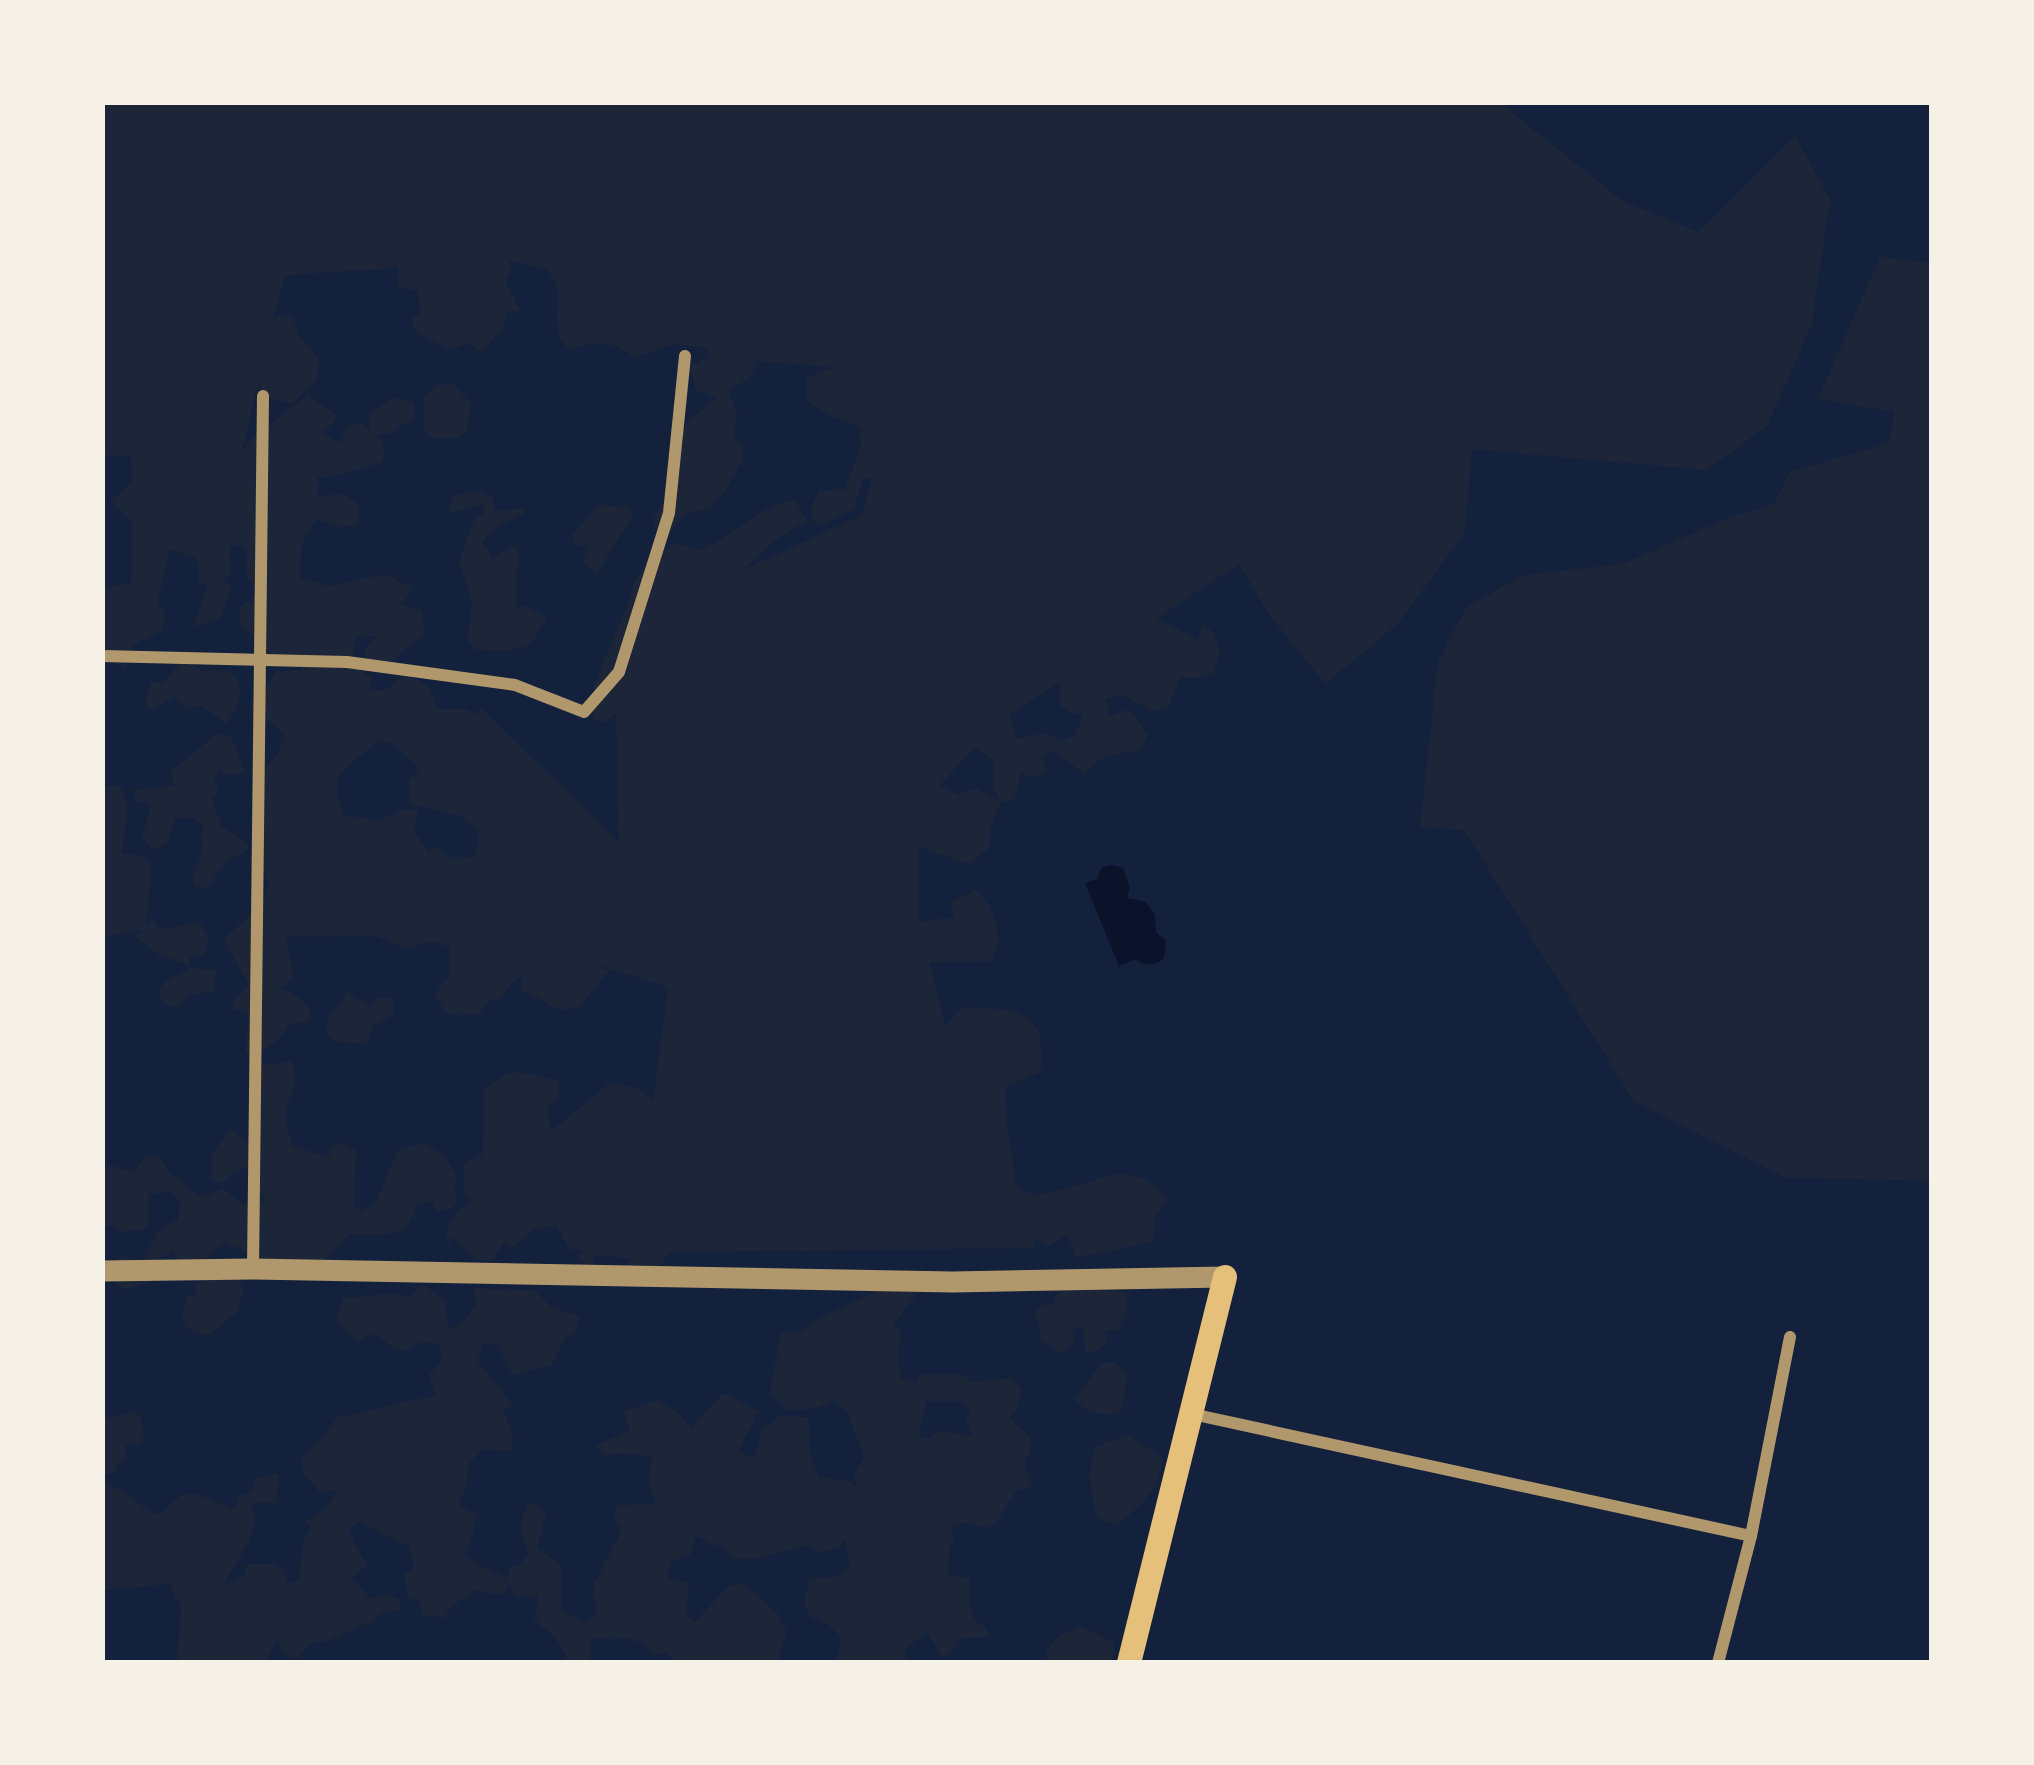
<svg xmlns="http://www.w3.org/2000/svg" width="2034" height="1765" font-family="'Open Sans',sans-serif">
<rect width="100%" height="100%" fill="#14213d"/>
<g fill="#1d2539" fill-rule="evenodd">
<path d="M102 102H1499L1623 201 1698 232 1795 136 1830 199 1812 324 1767 426 1707 470 1472 449 1465 532 1398 624 1325 684 1270 616 1239 564 1157 618 1198 640 1202 624 1213 632 1220 652 1213 673 1198 678 1181 677 1167 708 1152 711 1124 696 1106 698 1109 717 1129 709 1148 735 1140 750C1118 754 1098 755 1085 775L1053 750 1043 756 1045 773 1031 777 1021 772 1015 799 1001 803 989 830 990 848 969 864 918 847V922L955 917 950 902 976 890C995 906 1004 939 992 961L929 962 945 1026 962 1007C984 1008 1028 1006 1038 1031 1043 1041 1040 1060 1041 1072L1006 1086C1003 1118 1014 1152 1015 1186L1037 1196 1121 1173 1146 1179 1168 1200 1155 1217 1154 1241 1077 1258 1067 1234 1049 1247 1036 1238 1033 1248 669 1252 654 1277 646 1267 634 1264 630 1271 626 1269 630 1259 594 1255 592 1265 578 1260 582 1250 569 1249 557 1225 536 1228 513 1246 504 1242 492 1261C470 1262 467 1251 453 1237L448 1245C443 1223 453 1215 470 1202L464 1191V1164L483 1153C482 1131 487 1114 483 1092 511 1063 524 1073 559 1081V1098L547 1107 551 1131 611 1082 639 1089 653 1101 668 987 598 965 608 972 580 1007 560 1010 522 990 523 975 511 983 504 996 486 1003 479 1015 446 1014 435 994 450 974 449 947 431 941 407 949 376 936 286 937 294 978 278 989C297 992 308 1001 312 1020L287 1026C282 1041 262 1054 245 1053L249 1013 232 1009 237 996 249 985 224 939 262 904 268 885 251 833 257 819 261 772 276 756 285 736 250 704 265 690 276 671H302V655H291L280 664C271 656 266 648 258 640 245 627 237 628 240 606L252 600 259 585 247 578 246 548 229 545 231 573 223 582 232 585 221 618 193 627 207 586 199 582 197 558 170 549 157 604 164 612 163 629 133 646 125 670 102 651V588L131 583 132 522 110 501 132 483 131 456 102 455ZM514 261 547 269C550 275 555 280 556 286 562 309 547 334 571 350 595 339 615 341 635 358L674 344 708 348V357L690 366 696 390 716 398 681 428 672 496 662 504 653 520 658 533 666 539 682 516 712 506 726 490 743 459V446L734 439 737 413 728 390C743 382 754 379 756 361L835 367 806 377V401L829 415 860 427 861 446 845 489 819 491 812 505V520L822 525 854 509 863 480 872 477 863 514 744 570C758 554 785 530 808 522L795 500C759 505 733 537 701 550L677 543 649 561 633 585 629 602 594 685 596 699 592 705 593 720 604 723 616 713 619 842 480 707 478 715 467 709H438L429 686 406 674 385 690 369 691 372 678 348 662 354 654 355 637 378 636 365 649V667L382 669C398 658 409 644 425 634L422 611 402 604 413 588 385 574 328 586 301 578C300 554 300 537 317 519L338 527 355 525 360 520 358 503 343 494 318 496 317 478C340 476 361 469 382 462L385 449 378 435 395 432 400 424H408L414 417V403L394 397 370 413V429L361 423 349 425 340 443 319 432 332 425 337 416 308 395 253 437 242 452 258 383 268 399 293 403 316 380 320 360 298 335 294 317 280 314 273 321 285 275 398 268 397 286 418 291 420 314 411 317 417 334 451 350 467 343 482 352 503 328 508 311H520L505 280 511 269 509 262ZM1060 681V705L1073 714 1084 713 1075 735 1061 741 1045 733 1017 739 1009 715ZM379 740 393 744 419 768 409 781V803L461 816 478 830 476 857 450 858 435 846 429 853 414 830 418 810H403L378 820 344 816C325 765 349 771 379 740ZM975 747 993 760V789L1000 801 975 788 958 795 940 785Z"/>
<polygon points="1880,257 1932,263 1932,1179 1927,1181 1784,1177 1634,1101 1464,830 1420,827 1438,661 1466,608 1523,575 1622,564 1731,517 1774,504 1790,472 1889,443 1894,412 1818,399"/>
<polygon points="453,383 471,404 467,431 458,438 432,438 423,429 424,398 435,386"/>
<path d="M480 491 493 497V511L523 509 525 513 496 527 482 542 492 557 516 545C521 567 511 589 518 609L523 605 547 617 533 642 510 651 477 650 467 641 472 604 459 561 475 517 484 516 483 504 449 513 453 495Z"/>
<polygon points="599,505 629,508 634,513 597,574 582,563 589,543 576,547 572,535"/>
<path d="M185 657 202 671C249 665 246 694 227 724L200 706 185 708 176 697 148 711 146 697 151 683 164 682Z"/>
<polygon points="216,734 231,737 245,771 233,776 219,771 213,781 219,791 212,800 222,827 248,843 248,850 226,861 208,888 195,887 192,875 202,854 203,825 193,818 176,818 168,843 152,850 142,837 151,805 134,801 134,790 174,786 171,772"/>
<polygon points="109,786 120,786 128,806 122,853 138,855 152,863 146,925 154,920 158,929 200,923 209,938 204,954 190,957 189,965 158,954 136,937 142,929 102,938 102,789"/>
<polygon points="193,967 216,971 214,991 188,996 177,1008 163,1003 158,991 166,981"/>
<polygon points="347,993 370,1005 379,997 393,998 393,1014 372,1026 368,1044 336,1042 326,1033 328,1019"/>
<path d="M291 1061C302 1082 288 1092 286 1113 285 1123 290 1134 292 1145L327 1158 336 1142 356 1150 354 1203 360 1211 375 1204 398 1150 422 1143 444 1154 457 1177 454 1188 458 1200 452 1209 437 1211 432 1201 416 1204C410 1243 378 1233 348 1235L325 1259 300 1276 224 1242 204 1261 185 1270 173 1251 155 1261 153 1281 125 1290 116 1284 117 1256 143 1261 158 1230 178 1220 180 1203 172 1192 149 1194 147 1229 124 1232 104 1224 102 1228V1172L110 1165 134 1172 147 1155 159 1157 169 1172 202 1198 223 1188 243 1204 264 1202 263 1195 254 1191 261 1163 233 1172 225 1182H212L211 1156 230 1128 245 1143 254 1138 259 1066Z"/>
<polygon points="222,1269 235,1277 244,1289 237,1312 207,1336 186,1328 181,1315 188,1296 197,1294 195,1286"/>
<path d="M422 1284 445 1300 448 1328 461 1325 476 1306 474 1288 535 1291 551 1307 580 1316 575 1332 565 1337 552 1365 513 1375 497 1343 482 1345 478 1362 514 1406 503 1410 513 1434 511 1451 483 1449 468 1464 467 1484 459 1505 476 1514 474 1534 464 1554C475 1566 492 1569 507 1579L511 1565 519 1566 528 1554C522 1530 516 1531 527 1505L537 1504 546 1514 537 1548 561 1566 562 1610 582 1622 596 1616 594 1584 622 1530 613 1515 618 1505 656 1504 648 1480 652 1457 620 1453 604 1456 595 1445 630 1431 624 1411 657 1401 679 1413 691 1428 723 1393 759 1411 738 1451 755 1458 761 1431 779 1416 808 1417 811 1455 819 1478 847 1480 857 1487 854 1475 864 1457 848 1413 834 1401 814 1409 787 1410 770 1393 781 1331 803 1332 816 1320 888 1286H911L916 1295 894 1324 900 1332 898 1362 902 1380 918 1381 919 1374 965 1375 970 1382 1012 1378 1021 1390 1017 1411 1009 1418 1030 1437 1031 1449 1024 1465 1033 1486 1016 1491 996 1523 986 1528 963 1522 951 1526 954 1546 950 1543 948 1575 970 1578C970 1597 965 1619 986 1627L989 1637 959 1638 955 1649 942 1658 927 1632 905 1649 906 1663H836L841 1637 829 1625 810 1617 804 1603 809 1580 841 1576 849 1567 845 1539 838 1549 817 1553 808 1545 755 1559H734L725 1549 696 1536 690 1555 670 1562 667 1577 689 1584 686 1614 694 1623 729 1585 744 1584 778 1614 787 1633 777 1663H678L666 1653H651L645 1644 626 1638 590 1639 591 1663H564L567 1657 556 1639 534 1619 539 1594 529 1598 514 1595 508 1583 507 1593 495 1595 476 1590 452 1606 444 1618 422 1615 419 1599 408 1598 404 1573 414 1568 409 1546 357 1522 348 1531 367 1565 352 1578 371 1599 386 1594 400 1600V1610L380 1613 371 1623C349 1627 332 1645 311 1643L297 1659 283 1652 278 1637 264 1663H177L181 1608 169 1584 102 1590V1483C125 1488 137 1506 159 1515L182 1494H197L233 1509 240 1495 251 1494 254 1478 279 1474 276 1503H251C264 1534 236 1557 224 1585L244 1575 248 1564H275L284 1570 287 1584 299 1580 303 1541 311 1529 306 1521 323 1511 338 1490 321 1494 304 1474 301 1458 327 1433 337 1417C372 1412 403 1402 437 1395L428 1376 441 1361 440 1344 422 1342 404 1351 393 1348 373 1332 357 1342 336 1320 343 1298C367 1298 387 1291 411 1297ZM926 1401H962L971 1412 966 1419 973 1437 941 1430 928 1438 919 1437Z"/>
<polygon points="1070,1287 1126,1292 1127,1311 1118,1329 1105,1332 1108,1339 1100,1349 1085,1354 1084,1326 1072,1330 1074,1341 1062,1353 1042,1341 1035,1310 1053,1303 1055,1296"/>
<path d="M1114 1362 1127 1375 1121 1412C1103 1416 1086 1415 1075 1399L1101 1363Z"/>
<polygon points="135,1411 141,1418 144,1440 136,1445 126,1444 125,1460 117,1464 115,1473 102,1475 102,1414 110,1418"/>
<path d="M1129 1435C1141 1446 1153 1448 1164 1460 1154 1495 1144 1503 1117 1525L1098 1518C1089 1488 1089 1478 1094 1447Z"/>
<polygon points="1079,1625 1113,1642 1114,1655 1110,1663 1048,1663 1046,1652 1055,1639"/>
</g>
<path fill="#0b132b" d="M1112 865 1123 868 1130 887 1127 898 1146 902 1155 915 1156 932 1166 941 1164 958C1154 967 1146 966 1135 959L1119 966 1085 883 1097 879 1102 867Z"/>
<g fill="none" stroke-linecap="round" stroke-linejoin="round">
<g stroke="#b1986c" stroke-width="12">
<polyline points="102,656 347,662 515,685 584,712 619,672 669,513 685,356"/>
<polyline points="253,1269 263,396"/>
<polyline points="1192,1414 1751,1536"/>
<polyline points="1718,1663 1751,1536 1790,1337"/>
</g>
<polyline stroke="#b1986c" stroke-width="21" points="102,1271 253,1269 953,1282 1225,1277"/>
<polyline stroke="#e5c07b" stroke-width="24" points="1129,1663 1225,1277"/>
</g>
<rect width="2034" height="1765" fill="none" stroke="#f6f1e7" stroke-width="210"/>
</svg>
